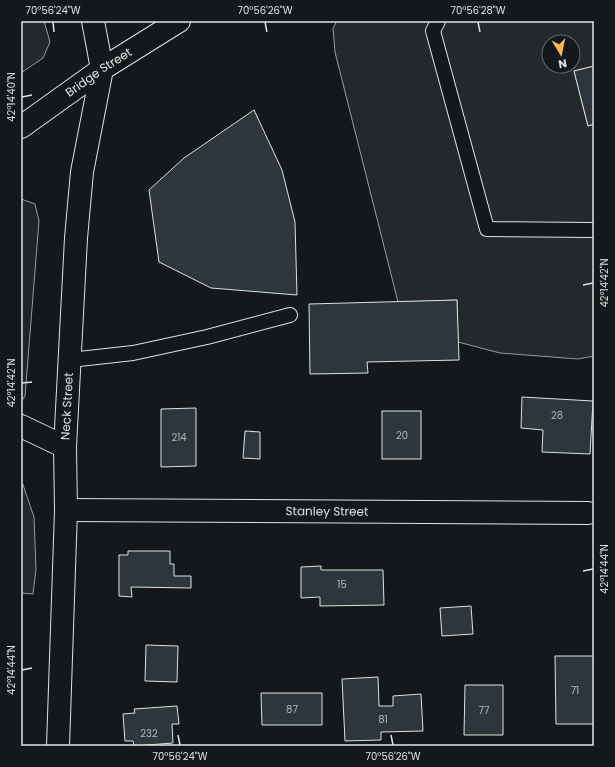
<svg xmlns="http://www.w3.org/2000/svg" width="615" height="767" font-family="Poppins,sans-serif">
<rect width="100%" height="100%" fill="#14181c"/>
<polygon fill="#202428" stroke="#939e99" points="21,199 35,204 39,221 25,396 21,402"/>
<g fill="#24282b" stroke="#939e99" fill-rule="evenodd">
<polygon points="21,21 44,21 50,42 43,58 21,73"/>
<path d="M337 21H594V66L574 71 588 126 594 124V356L578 359 500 353 458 342 457 300 398 302 335 52 333 28ZM549 42H573V66H549Z"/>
<polygon points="21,479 34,517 36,569 33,594 21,593"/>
</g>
<g fill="#2c363c" stroke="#d8e6dc">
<polygon points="594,66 594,124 588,126 574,71"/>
<polygon points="254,110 282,170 295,222 297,295 211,288 159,262 149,190 184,158"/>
<polygon points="457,300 459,360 367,362 368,373 310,374 309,304"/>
<polygon points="522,397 593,401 590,454 542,452 543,430 521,428"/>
<polygon points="196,408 196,466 161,467 161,409"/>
<rect x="382" y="411" width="39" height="48"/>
<polygon points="245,431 260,432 260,459 243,458"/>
<polygon points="128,551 170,551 170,564 174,564 174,576 191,576 191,588 131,587 132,597 119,596 119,555 128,555"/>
<polygon points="321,566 321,570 383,570 384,605 320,606 320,597 301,598 301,567"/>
<polygon points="471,606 473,634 442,636 440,608"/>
<polygon points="146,645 178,646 177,682 145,681"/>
<polygon points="555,656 594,656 594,724 556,724"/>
<polygon points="378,677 379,706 393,706 393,696 421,694 423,731 381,732 381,740 345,741 342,679"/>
<polygon points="465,685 503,685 503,735 464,735"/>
<polygon points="261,693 322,693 322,725 262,725"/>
<polygon points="177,706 179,724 172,724 173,743 134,746 133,741 125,741 123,714 135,713 134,709"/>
</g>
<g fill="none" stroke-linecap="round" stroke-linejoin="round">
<defs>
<g id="service">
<polyline points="438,21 433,31 487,229 594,230"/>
<polyline points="70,360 133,353 207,337 290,315"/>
</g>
<g id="minor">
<path id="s1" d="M66 510 588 513"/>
</g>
<g id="tertiary">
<polyline points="21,426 65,447"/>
<path id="s2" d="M58 746 66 510 65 447 76 238 82 172 102 69"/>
</g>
<polyline id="secondary" points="93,21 102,69"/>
<g id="primary">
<path id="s3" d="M21 127 102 69 179 21"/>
</g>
</defs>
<use href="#service" stroke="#d8e6dc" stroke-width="16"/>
<use href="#minor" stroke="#d8e6dc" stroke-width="24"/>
<use href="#tertiary" stroke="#d8e6dc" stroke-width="24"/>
<use href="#secondary" stroke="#d8e6dc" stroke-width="24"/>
<use href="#primary" stroke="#d8e6dc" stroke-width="24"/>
<use href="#service" stroke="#14181c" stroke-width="14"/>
<use href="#minor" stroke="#14181c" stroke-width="22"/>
<use href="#tertiary" stroke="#14181c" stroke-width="22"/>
<use href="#secondary" stroke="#14181c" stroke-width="22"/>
<use href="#primary" stroke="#14181c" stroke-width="22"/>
</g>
<path fill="none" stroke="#d8e6dc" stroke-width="1.5" d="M53 22 54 32M265 22 267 32M478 22 480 32M22 97 32 95M583 285 593 283M22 383 32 382M583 571 593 569M22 670 32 668M178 735 180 745M391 735 393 745"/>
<g text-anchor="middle" stroke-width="3" stroke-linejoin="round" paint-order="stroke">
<g font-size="10" fill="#adbab4">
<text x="557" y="419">28</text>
<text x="402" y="439">20</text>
<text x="179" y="441">214</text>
<text x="342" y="588">15</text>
<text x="575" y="694">71</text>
<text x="292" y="713">87</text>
<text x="484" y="714">77</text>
<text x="383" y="723">81</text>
<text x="149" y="737">232</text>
</g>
<g font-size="12" fill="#d8e6dc" stroke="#14181c">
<text dy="4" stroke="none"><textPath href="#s3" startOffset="95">Bridge Street</textPath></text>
<text dy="4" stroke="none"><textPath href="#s2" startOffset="340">Neck Street</textPath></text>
<text dy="4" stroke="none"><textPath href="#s1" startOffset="261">Stanley Street</textPath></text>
</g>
</g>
<rect width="615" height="767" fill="none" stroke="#14181c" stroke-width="44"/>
<g transform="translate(561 54) rotate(170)"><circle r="19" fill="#14181c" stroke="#626a69"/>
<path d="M0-3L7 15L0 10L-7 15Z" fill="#ffb74d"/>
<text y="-6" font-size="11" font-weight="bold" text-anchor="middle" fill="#d8e6dc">N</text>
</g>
<rect x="22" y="22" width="571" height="723" fill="none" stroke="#d8e6dc" stroke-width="1.5"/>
<g font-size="10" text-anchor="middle" fill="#d8e6dc">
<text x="53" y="14">70°56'24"W</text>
<text x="265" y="14">70°56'26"W</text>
<text x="478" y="14">70°56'28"W</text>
<text transform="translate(11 97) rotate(-90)" y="4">42°14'40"N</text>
<text transform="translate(604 283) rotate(-90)" y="4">42°14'42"N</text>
<text transform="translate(11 383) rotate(-90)" y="4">42°14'42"N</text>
<text transform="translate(604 569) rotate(-90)" y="4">42°14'44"N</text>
<text transform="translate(11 670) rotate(-90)" y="4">42°14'44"N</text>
<text x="180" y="760">70°56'24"W</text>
<text x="393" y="760">70°56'26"W</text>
</g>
</svg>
